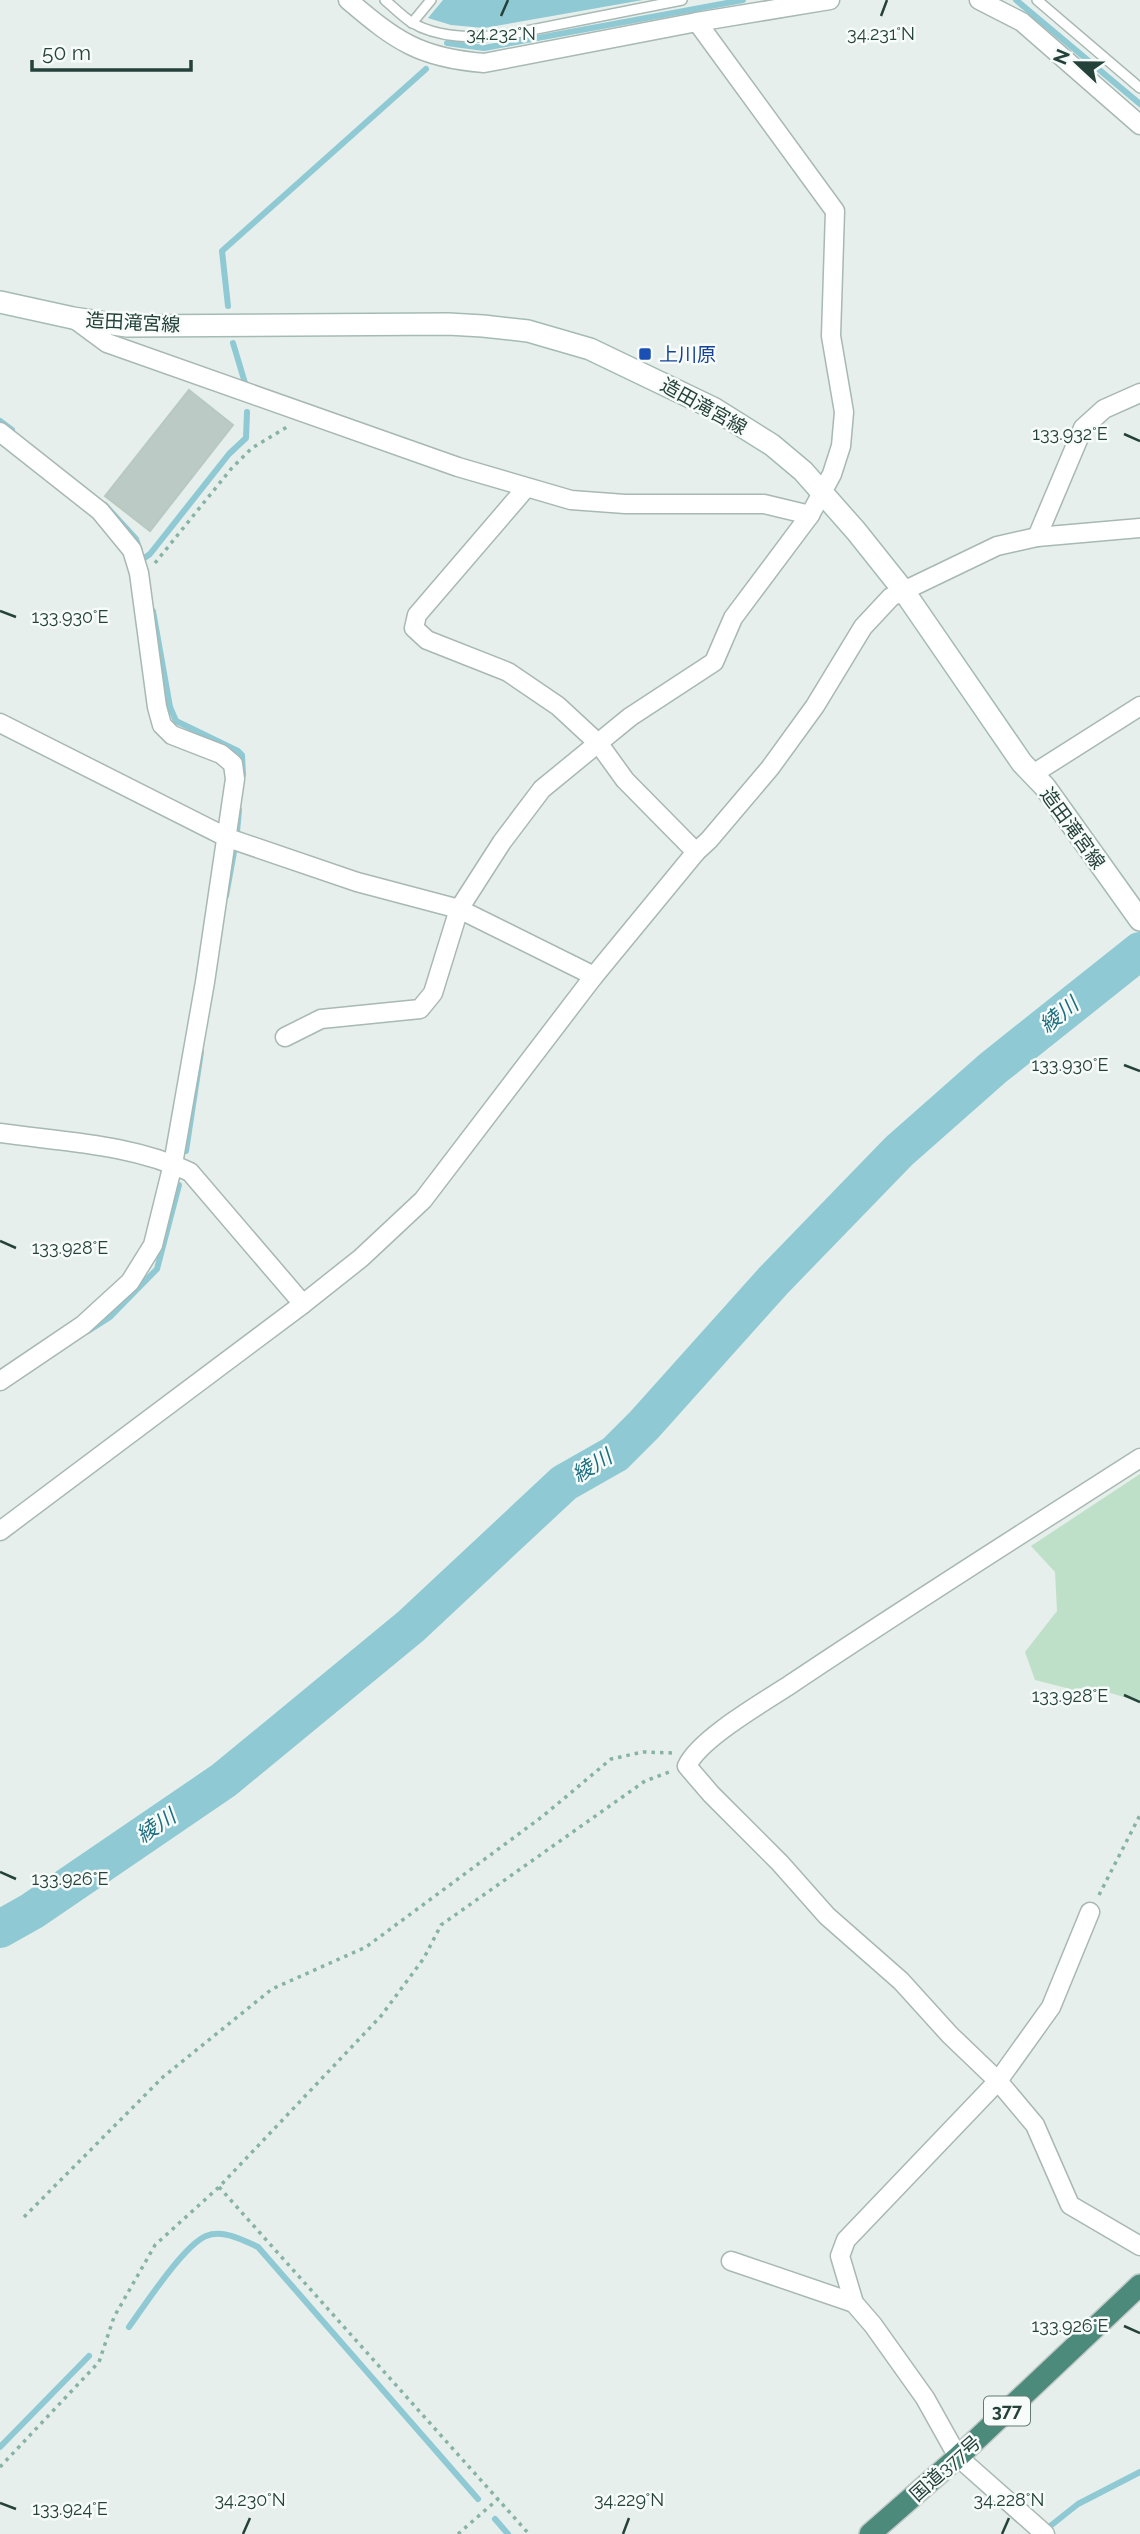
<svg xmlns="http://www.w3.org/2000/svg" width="1140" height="2534" font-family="Raleway,'Noto Sans JP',sans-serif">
<rect width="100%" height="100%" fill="#e6efeb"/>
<polygon fill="#bfe0c8" points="1140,1474 1140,1702 1088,1686 1074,1690 1035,1680 1025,1652 1057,1611 1055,1572 1031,1546"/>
<polygon fill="#8ec9d4" points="443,0 643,0 484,28 451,25 428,18"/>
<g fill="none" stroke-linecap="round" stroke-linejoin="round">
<g stroke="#8ec9d4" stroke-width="6">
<polyline points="1016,0 1140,104"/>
<polyline points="447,43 484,48 743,0"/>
<polyline points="228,306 222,251 426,69"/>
<polyline points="233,343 245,383"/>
<polyline points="0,421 12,430"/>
<polyline points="105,505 136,539 140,551"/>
<polyline points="143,559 150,554 229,454 246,438 247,412"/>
<polyline points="153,611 170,707 176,721 238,751 242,755 243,775"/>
<polyline points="237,832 239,810"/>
<polyline points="226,896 234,852"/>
<polyline points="186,1151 201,1052"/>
<polyline points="88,1331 110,1317 157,1269 179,1185"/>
<path d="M129 2327C145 2305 183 2246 206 2236 223 2229 243 2240 258 2247L478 2499"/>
<polyline points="0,2447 89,2356"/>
<polyline points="495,2519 508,2534"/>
<polyline points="1049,2527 1078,2504 1140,2472"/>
</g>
<polyline stroke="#8ec9d4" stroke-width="38" points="0,1929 32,1911 224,1780 411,1626 564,1483 615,1454 644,1425 773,1281 899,1151 993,1068 1140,951"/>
</g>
<polygon fill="#bbcac4" stroke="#b8c9c2" stroke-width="2" points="189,390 233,425 150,531 105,496"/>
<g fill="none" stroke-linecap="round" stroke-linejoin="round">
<defs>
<g id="service">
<path d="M385 0C393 7 402 16 411 22 438 39 476 38 506 35L682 0"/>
<polyline points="1037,0 1140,88"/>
<polyline points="412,23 431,0"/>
</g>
<g id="minor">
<path d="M348 0C396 41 420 58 484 63L697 22 830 0"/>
<polyline points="979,0 1022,22 1140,125"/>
<polyline points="73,318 107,343 458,467 571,500 625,504 764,504 810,515 832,474 841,446 844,412 831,336 835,211 697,22"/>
<polyline points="0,432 100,511 132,550 139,573 157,707 162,725 172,735 221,754 233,764 235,779 205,982 173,1164 153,1245 130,1282 83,1325 0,1381"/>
<polyline points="526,488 417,615 414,628 427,640 508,672 558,706 599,744 625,780 696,852"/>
<polyline points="1037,537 1083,428 1104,409 1140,393"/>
<polyline points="0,723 228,838 357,882 459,909 594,976"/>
<polyline points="1033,774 1140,706"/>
<polyline points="285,1037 321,1019 420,1009 433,993 459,909 502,842 542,789 630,717 714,662 733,618 810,515"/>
<path d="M0 1133C63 1142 132 1144 190 1172L303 1304"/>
<path d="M1140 1458C1023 1533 906 1607 791 1684 764 1702 700 1738 687 1766L711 1794 780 1863 827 1916 901 1981 950 2035 998 2081 1035 2125 1070 2205 1140 2246"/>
<polyline points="0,1531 303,1304 361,1258 423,1200 594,976 696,852 709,840 770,768 815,706 863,627 891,597 997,546 1037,537 1140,528"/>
<polyline points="731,2261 854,2303"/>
<polyline points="1045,2534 958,2457 925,2398 873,2325 854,2303 840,2256 846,2240 998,2081 1051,2007 1090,1912"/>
</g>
<polyline id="secondary" points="0,302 73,318 127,326 448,324 483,326 528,331 590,349 713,408 772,445 803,471 856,531 903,590 1022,763 1045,787 1140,920"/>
<polyline id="trunk" points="870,2534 958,2457 1140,2285"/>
</defs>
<use href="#service" stroke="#a8b8b2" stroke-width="12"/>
<use href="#minor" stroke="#a8b8b2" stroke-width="21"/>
<use href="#secondary" stroke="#a4bbb3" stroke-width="24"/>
<use href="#trunk" stroke="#c2cac8" stroke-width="24"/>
<g stroke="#86b3a5" stroke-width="3.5" stroke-dasharray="3.5 5" stroke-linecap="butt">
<polyline points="155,563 231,469 252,448 287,427"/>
<polyline points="1099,1895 1140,1815"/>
<polyline points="219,2187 529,2534"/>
<polyline points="24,2217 163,2077 272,1989 366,1947 543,1816 611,1759 643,1752 673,1753"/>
<polyline points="0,2467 99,2362 114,2317 155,2245 219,2187 381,2016 424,1958 441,1925 645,1781 669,1772"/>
<polyline points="458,2534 498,2499"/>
</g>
<use href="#service" stroke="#fff" stroke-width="9"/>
<use href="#minor" stroke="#fff" stroke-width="18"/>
<use href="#secondary" stroke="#fff" stroke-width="21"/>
<use href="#trunk" stroke="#4c8a7c" stroke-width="21"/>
</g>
<path fill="none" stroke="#24423a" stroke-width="2.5" d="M501 16 508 0M881 16 887 0M1124 434 1140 441M0 611 16 617M1124 1065 1140 1071M0 1241 16 1248M1124 1695 1140 1702M0 1872 16 1879M1124 2326 1140 2333M0 2503 16 2509M243 2534 250 2518M623 2534 629 2518M1002 2534 1009 2518"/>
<rect fill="#1a4fb4" stroke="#f7fbf9" stroke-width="2.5" x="638" y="347" width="14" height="14" rx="3.5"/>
<g text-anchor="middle" stroke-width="5" stroke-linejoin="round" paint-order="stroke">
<rect fill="#f7fbf9" stroke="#637a73" stroke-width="2" x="984" y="2396.5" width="46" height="29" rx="5"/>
<g font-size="18" font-weight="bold" fill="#24423a">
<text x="1007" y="2417">377</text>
</g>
<g font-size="19" fill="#24423a" stroke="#f7fbf9">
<text transform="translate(133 322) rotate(3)" y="7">造田滝宮線</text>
<text transform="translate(704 406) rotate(29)" y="7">造田滝宮線</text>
<text transform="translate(1073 828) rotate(54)" y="7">造田滝宮線</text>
<text transform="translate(945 2468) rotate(-42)" y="7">国道377号</text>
</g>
<g font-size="19" fill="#164399" stroke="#f7fbf9" text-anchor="start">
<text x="659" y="361">上川原</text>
</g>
<g font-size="21" font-style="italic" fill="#1c6f80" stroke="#f7fbf9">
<text transform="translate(1059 1015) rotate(-39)" y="7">綾川</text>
<text transform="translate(592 1466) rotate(-32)" y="7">綾川</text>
<text transform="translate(156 1826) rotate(-34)" y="7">綾川</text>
</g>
</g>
<g font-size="18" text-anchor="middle" fill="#24423a" stroke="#f7fbf9" stroke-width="5" stroke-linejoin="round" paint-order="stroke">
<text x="501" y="40">34.232°N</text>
<text x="881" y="40">34.231°N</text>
<text x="1070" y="440">133.932°E</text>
<text x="70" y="623">133.930°E</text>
<text x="1070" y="1071">133.930°E</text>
<text x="70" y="1254">133.928°E</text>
<text x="1070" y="1702">133.928°E</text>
<text x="70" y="1885">133.926°E</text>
<text x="1070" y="2332">133.926°E</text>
<text x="250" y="2506">34.230°N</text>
<text x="629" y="2506">34.229°N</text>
<text x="1009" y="2506">34.228°N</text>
<text x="70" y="2515">133.924°E</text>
</g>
<g transform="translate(1077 63) rotate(292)" stroke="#f7fbf9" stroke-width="5" paint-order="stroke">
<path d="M0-5L12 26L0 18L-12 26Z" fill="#24423a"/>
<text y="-10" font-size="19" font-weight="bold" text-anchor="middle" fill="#24423a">N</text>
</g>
<path d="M32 60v10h159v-10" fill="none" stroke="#24423a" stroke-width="3.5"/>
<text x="42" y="60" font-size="21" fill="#24423a" stroke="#f7fbf9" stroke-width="5" paint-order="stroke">50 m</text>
</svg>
